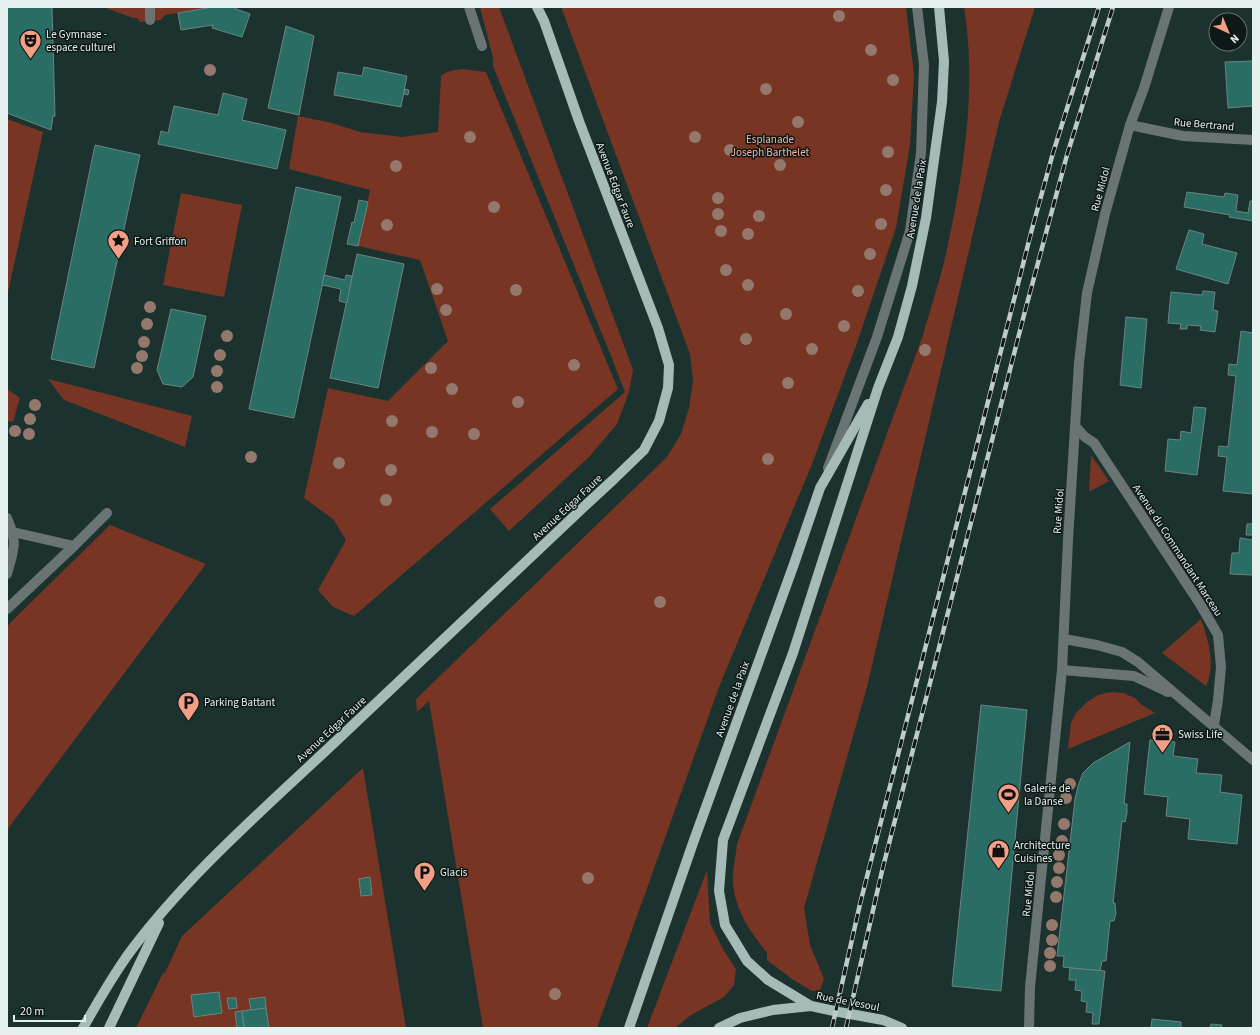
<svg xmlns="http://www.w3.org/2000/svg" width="1260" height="1035" font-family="'Source Sans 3',sans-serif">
<rect width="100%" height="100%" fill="#1c322f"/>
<g fill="#783523">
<polygon points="103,7 213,7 165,15 161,20 140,22 137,18 133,18"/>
<polygon points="480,7 499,7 633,370 629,392 617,424 589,457 509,531 490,509 625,392 611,356 493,66 493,58"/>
<polygon points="561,7 906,7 914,75 910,145 896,228 857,343 812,464 719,687 597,1028 483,1028 429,701 417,712 416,699 667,457 681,434 689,408 693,381 690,354"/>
<path d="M964 7H1035L999 122 867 687 804 908 810 945 824 979 820 990 812 991 792 979 767 960V953C750 931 736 912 733 884 732 871 736 856 737 844L923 335C931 306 941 278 947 249 964 170 977 87 964 7Z"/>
<path d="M462 69 486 72 618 389 354 616 333 607 318 590 346 540 333 519 304 498 328 388 388 401 448 341 420 260 358 246 370 190 289 169 298 116 332 123 360 132 402 137 438 132 441 76C446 71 455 70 462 69Z"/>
<polygon points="7,119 43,132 7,297"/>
<polygon points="181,193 242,205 224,297 163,285"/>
<polygon points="48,379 192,416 185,447 64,400"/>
<polygon points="7,389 20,398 13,422 7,421"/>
<polygon points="1091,455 1109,481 1089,492"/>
<polygon points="110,525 206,564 7,830 7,627 13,620"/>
<path d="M1201 619C1208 640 1216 665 1206 686L1162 653Z"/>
<polygon points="1110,692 1123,693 1135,698 1142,705 1155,713 1068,749 1071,723 1076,713 1087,702 1098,695"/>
<polygon points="363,768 406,1028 136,1028 163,973 165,973 182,936"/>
<polygon points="707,870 710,923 724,951 736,969 734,985 724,997 691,1015 675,1028 647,1028"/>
</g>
<g fill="#296d64" stroke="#6c8480">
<polygon points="7,7 52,7 55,116 53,116 51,130 7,113"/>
<polygon points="213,7 236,7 236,9 250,14 242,37 212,28 213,25 181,30 178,13"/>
<polygon points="286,26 314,36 299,115 268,108"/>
<polygon points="1253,61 1253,106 1228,108 1225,62"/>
<polygon points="364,67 407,76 401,107 334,95 338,72 362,76"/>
<polygon points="405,89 409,90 408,95 404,94"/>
<polygon points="223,93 247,99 242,120 286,130 277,169 158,144 161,131 168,133 174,106 218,115"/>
<polygon points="95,145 140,155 94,368 51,359"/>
<polygon points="296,187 341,197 294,418 249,409"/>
<polygon points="1187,192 1224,197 1225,193 1238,195 1236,211 1248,213 1250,201 1253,201 1253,221 1229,217 1230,215 1184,207"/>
<polygon points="359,200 368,202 358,246 347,244 352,222 354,223"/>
<polygon points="1189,230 1204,234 1202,244 1237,253 1228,284 1176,269"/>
<polygon points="357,254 404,264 378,388 330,378"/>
<polygon points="324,275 345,280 346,275 352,276 347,303 339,301 341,289 322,285"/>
<polygon points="1203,291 1215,292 1213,310 1218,311 1215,332 1200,330 1201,326 1187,325 1187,329 1180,329 1181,324 1168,323 1171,292 1202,295"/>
<polygon points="171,309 206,316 193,377 182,387 163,384 157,370"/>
<polygon points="1126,317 1147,319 1141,388 1120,385"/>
<polygon points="1241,331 1253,333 1253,494 1223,491 1227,457 1218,456 1219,446 1228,447 1236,376 1228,375 1229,364 1237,365"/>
<polygon points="1194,407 1206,408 1197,475 1165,471 1168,439 1180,440 1181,431 1191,433"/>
<polygon points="1253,520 1253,535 1246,535 1247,524 1252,524"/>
<polygon points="1240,538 1253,540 1253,575 1230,574 1232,553 1239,553"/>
<polygon points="981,705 1027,710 1001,991 952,986"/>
<polygon points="1150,740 1175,742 1173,756 1198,759 1196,773 1222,775 1220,792 1242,795 1237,844 1188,839 1190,819 1166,816 1168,797 1144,794"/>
<polygon points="1130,742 1124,804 1127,804 1127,813 1125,822 1122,821 1113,903 1115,903 1116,913 1114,921 1110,921 1106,961 1102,961 1100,971 1063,967 1064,956 1057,956 1075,799 1078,786 1083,773 1093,763"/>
<polygon points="370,877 372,895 361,896 359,879"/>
<polygon points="1070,968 1105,971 1099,1024 1092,1024 1093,1013 1086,1012 1087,1002 1081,1001 1082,991 1075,990 1076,980 1069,980"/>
<polygon points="219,992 222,1013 194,1017 191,995"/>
<polygon points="265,997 266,1008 251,1010 249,999"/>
<polygon points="227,998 236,998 237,1008 229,1009"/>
<polygon points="266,1008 269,1028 244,1028 242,1011"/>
<polygon points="242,1011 244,1028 237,1028 235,1012"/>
<polygon points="1152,1019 1181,1022 1181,1028 1151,1028"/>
<polygon points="1211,1024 1222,1025 1221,1028 1210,1028"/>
</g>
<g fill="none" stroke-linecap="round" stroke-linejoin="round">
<g stroke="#6a7472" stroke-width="10">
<polyline points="150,7 150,20"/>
<polyline points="469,7 482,46"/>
<polyline points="1130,125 1183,136 1253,140"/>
<polyline points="1075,426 1085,437 1094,443 1200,604 1218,635 1221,667 1218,700 1214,725"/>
<polyline points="828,468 877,337 910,231 921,153 924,65 917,7"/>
<path d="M7 518C18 544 14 548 7 574"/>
<polyline points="13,532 74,546"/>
<polyline points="7,609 74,546 107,513"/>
<polyline points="1064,639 1097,645 1122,652 1138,662 1253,760"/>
<polyline points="1062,670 1134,676 1168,692"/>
<polyline points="1029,1028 1030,987 1062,670 1068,540 1079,363 1087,293 1105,214 1130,125 1144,88 1169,7"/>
</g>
<g stroke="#a5bbb7" stroke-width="10">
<polyline points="811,1006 768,980 747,961 725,925 719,891 723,840 793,653 878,388 898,337 912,286 926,218 942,102 944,61 939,7"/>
<path d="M83 1028C97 1003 111 979 127 956 185 877 264 809 335 742 420 662 504 582 589 502L614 479 644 450 659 421 668 388 669 365 658 328 579 121 544 21 537 7"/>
<polyline points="109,1028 159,923"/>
<polyline points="629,1028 693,843 794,564 820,488 868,404"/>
<polyline points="719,1028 740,1018 773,1010 811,1006 839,1012 883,1020 902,1028"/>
</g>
<defs>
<g id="rail">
<polyline points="832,1028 860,904 1032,229 1053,153 1099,7"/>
<polyline points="846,1028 882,871 1025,311 1067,155 1113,7"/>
</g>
</defs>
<use href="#rail" stroke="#bdccc9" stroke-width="4.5"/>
<use href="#rail" stroke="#0e1816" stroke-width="3" stroke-dasharray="9" stroke-linecap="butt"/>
</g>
<g fill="#95786c">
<circle cx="839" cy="16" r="6"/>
<circle cx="871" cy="50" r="6"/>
<circle cx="210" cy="70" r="6"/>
<circle cx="893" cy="80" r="6"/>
<circle cx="766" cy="89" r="6"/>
<circle cx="798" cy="122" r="6"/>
<circle cx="470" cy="137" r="6"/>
<circle cx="695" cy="137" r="6"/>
<circle cx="730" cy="150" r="6"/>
<circle cx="888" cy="152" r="6"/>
<circle cx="780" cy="165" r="6"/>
<circle cx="396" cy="166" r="6"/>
<circle cx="886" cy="190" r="6"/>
<circle cx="718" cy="198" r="6"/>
<circle cx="494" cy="207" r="6"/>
<circle cx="718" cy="214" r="6"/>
<circle cx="759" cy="216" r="6"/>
<circle cx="881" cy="224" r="6"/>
<circle cx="387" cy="225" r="6"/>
<circle cx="721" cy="231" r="6"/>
<circle cx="748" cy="234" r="6"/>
<circle cx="870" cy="254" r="6"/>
<circle cx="726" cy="270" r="6"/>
<circle cx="748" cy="285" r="6"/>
<circle cx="437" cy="289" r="6"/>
<circle cx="516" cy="290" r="6"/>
<circle cx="858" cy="291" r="6"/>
<circle cx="150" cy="307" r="6"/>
<circle cx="446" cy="310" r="6"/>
<circle cx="786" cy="314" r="6"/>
<circle cx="147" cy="324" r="6"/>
<circle cx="844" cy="326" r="6"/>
<circle cx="227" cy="336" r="6"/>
<circle cx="746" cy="339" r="6"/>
<circle cx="144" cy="342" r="6"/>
<circle cx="812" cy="349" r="6"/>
<circle cx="925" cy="350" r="6"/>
<circle cx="220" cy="355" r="6"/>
<circle cx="142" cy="356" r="6"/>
<circle cx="574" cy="365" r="6"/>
<circle cx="137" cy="368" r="6"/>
<circle cx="431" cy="368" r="6"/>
<circle cx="217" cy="371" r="6"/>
<circle cx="788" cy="383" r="6"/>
<circle cx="217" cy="387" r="6"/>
<circle cx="452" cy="389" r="6"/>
<circle cx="518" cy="402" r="6"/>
<circle cx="35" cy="405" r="6"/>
<circle cx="30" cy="419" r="6"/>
<circle cx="392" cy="421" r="6"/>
<circle cx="15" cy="431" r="6"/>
<circle cx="432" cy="432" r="6"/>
<circle cx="29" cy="434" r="6"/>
<circle cx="474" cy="434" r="6"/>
<circle cx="251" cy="457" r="6"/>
<circle cx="768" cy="459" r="6"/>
<circle cx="339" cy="463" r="6"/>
<circle cx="391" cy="470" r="6"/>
<circle cx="386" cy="500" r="6"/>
<circle cx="660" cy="602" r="6"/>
<circle cx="1070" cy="784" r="6"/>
<circle cx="1066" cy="798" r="6"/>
<circle cx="1064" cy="824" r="6"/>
<circle cx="1062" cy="841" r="6"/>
<circle cx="1059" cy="855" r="6"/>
<circle cx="1059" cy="868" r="6"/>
<circle cx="588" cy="878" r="6"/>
<circle cx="1057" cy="882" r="6"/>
<circle cx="1056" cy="897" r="6"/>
<circle cx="1052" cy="925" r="6"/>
<circle cx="1052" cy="940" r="6"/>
<circle cx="1050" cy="953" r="6"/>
<circle cx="1050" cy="966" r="6"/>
<circle cx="555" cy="994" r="6"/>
</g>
<defs>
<symbol id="theatre-pin" viewBox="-11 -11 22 30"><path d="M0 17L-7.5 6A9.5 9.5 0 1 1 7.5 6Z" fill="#f49e86" stroke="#0e1816"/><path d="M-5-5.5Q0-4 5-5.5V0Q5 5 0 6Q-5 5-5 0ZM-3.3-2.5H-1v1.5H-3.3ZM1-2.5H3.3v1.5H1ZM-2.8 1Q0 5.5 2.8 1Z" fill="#111"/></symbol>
<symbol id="sight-pin" viewBox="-11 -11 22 30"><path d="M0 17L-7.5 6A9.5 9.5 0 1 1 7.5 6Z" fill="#f49e86" stroke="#0e1816"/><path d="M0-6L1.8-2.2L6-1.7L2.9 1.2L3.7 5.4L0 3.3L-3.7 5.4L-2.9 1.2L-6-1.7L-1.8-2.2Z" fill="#111"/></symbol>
<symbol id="parking-pin" viewBox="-11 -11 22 30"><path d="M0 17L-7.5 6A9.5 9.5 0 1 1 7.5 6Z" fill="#f49e86" stroke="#0e1816"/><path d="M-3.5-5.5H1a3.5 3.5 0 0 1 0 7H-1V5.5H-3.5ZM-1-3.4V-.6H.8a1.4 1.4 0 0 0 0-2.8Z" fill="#111"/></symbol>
<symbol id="office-pin" viewBox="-11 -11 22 30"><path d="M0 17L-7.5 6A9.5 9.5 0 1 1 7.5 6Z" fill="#f49e86" stroke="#0e1816"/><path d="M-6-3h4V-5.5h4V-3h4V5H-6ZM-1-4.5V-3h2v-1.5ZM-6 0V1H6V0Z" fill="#111"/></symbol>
<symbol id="stadium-pin" viewBox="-11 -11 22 30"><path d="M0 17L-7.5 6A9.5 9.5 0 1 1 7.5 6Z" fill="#f49e86" stroke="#0e1816"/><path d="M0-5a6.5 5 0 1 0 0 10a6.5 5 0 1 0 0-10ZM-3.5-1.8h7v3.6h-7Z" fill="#111"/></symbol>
<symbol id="shop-pin" viewBox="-11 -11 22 30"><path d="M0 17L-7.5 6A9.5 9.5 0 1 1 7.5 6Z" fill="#f49e86" stroke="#0e1816"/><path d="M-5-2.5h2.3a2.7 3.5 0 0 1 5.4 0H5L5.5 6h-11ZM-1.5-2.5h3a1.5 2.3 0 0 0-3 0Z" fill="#111"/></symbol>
</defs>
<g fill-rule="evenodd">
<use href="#theatre-pin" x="18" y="28" width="25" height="34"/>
<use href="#sight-pin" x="106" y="228" width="25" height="34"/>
<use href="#parking-pin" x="176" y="690" width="25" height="34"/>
<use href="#office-pin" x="1150" y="722" width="25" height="34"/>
<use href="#stadium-pin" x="996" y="782" width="25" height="34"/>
<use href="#shop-pin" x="986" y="838" width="25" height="34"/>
<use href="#parking-pin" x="412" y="860" width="25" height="34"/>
</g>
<g text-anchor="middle" stroke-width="3" stroke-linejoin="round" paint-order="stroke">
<g font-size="11" fill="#e4f1ee" stroke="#0e1816" text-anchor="start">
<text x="46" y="38">Le Gymnase -<tspan x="46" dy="13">espace culturel</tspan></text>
<text x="134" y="245">Fort Griffon</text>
<text x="204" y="706">Parking Battant</text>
<text x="1178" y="738">Swiss Life</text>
<text x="1024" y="792">Galerie de<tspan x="1024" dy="13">la Danse</tspan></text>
<text x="1014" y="849">Architecture<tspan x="1014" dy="13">Cuisines</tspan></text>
<text x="440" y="876">Glacis</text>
</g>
<g font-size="11" fill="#e4f1ee" stroke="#0e1816">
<text transform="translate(1204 124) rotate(5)" y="4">Rue Bertrand</text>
<text transform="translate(616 185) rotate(69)" y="4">Avenue Edgar Faure</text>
<text transform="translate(1100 189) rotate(-75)" y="4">Rue Midol</text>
<text transform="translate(916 199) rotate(-81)" y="4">Avenue de la Paix</text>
<text transform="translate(567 507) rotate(-43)" y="4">Avenue Edgar Faure</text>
<text transform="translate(1058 511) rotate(-86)" y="4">Rue Midol</text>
<text transform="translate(1178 550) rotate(57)" y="4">Avenue du Commandant Marceau</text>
<text transform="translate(732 699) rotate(-70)" y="4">Avenue de la Paix</text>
<text transform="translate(331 729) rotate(-43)" y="4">Avenue Edgar Faure</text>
<text transform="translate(1028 894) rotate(-84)" y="4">Rue Midol</text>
<text transform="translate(848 1001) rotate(11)" y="4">Rue de Vesoul</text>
</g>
<g font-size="11" fill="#f8b29e" stroke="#0e1816">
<text x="770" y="143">Esplanade<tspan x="770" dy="13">Joseph Barthelet</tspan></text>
</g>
</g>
<rect width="1260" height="1035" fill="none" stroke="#e4f1ee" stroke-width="16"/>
<g transform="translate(1228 32) rotate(136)"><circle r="19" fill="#0e1816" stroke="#646f6c"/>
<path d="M0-3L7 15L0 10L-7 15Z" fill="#f49e86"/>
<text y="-6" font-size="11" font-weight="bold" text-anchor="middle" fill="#e4f1ee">N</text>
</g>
<path d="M14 1015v6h71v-6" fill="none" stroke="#e4f1ee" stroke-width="2"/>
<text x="20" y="1015" font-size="12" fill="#e4f1ee" stroke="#0e1816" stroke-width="3" paint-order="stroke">20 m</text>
</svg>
